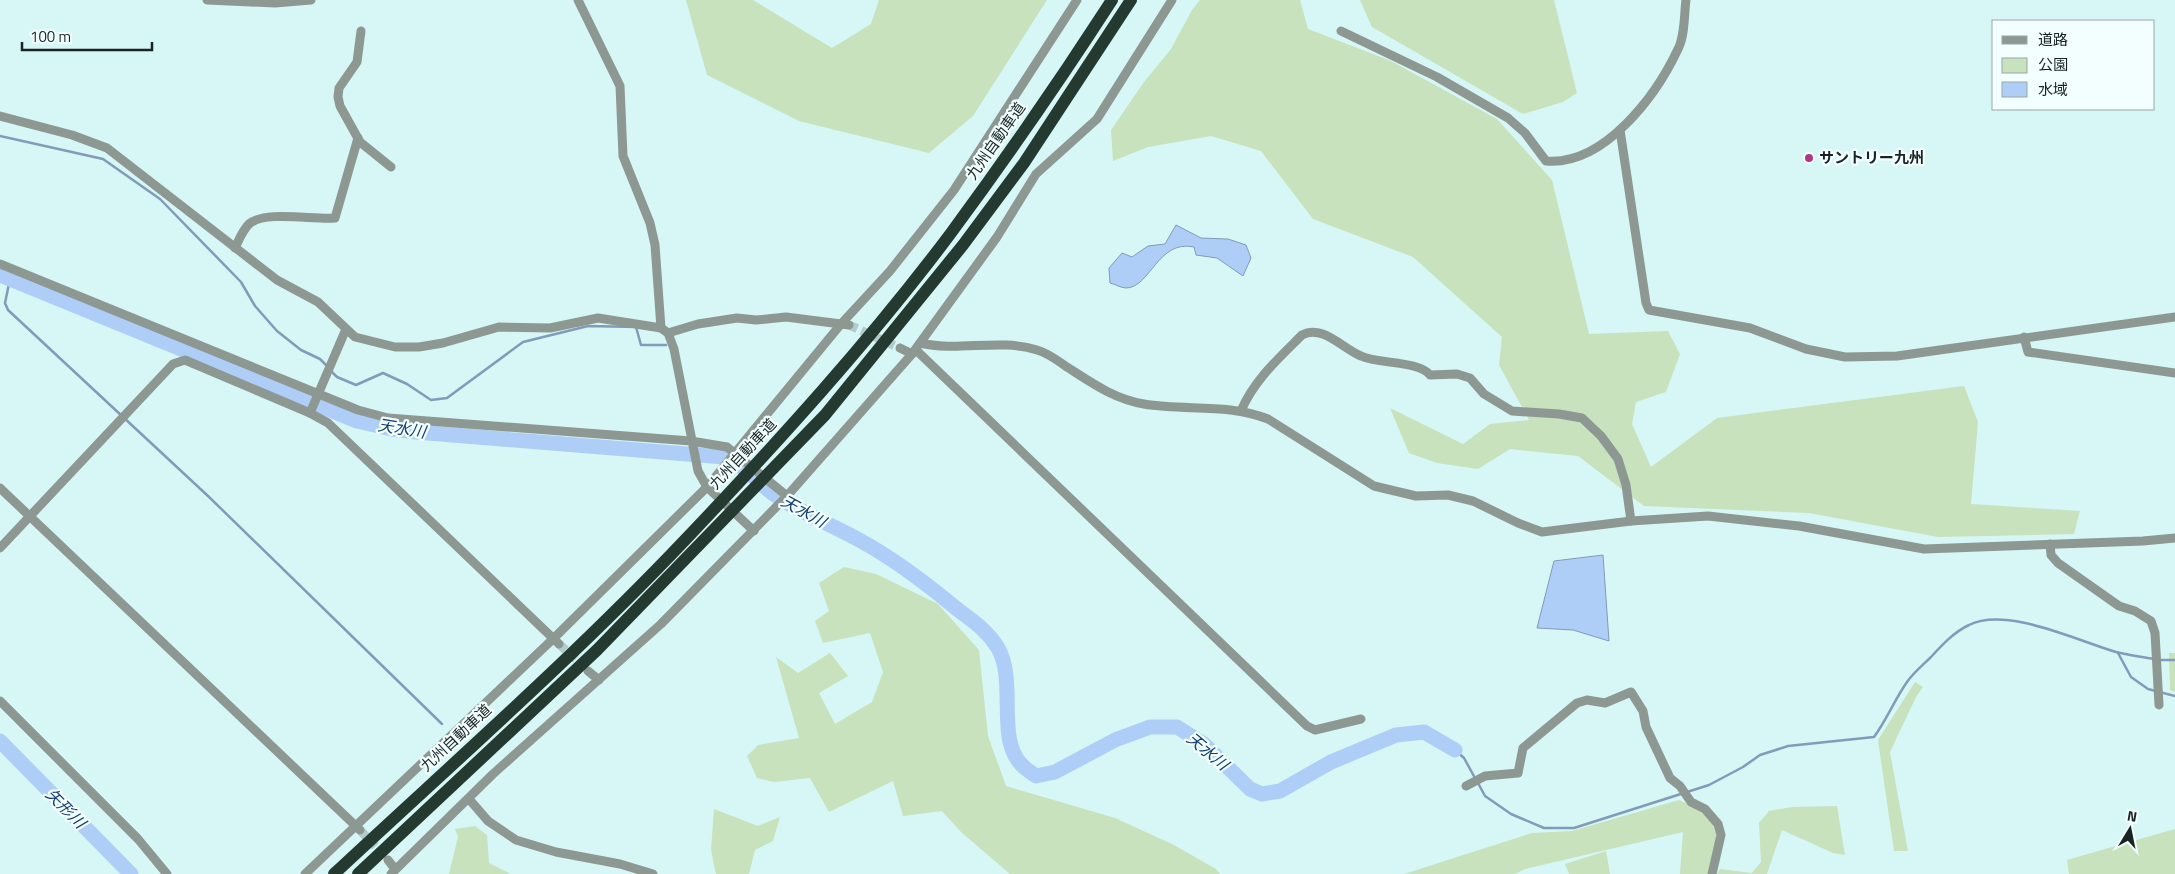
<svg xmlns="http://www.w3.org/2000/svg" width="2175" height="874" font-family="'Titillium Web','Noto Sans JP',sans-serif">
<rect width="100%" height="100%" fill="#d7f6f6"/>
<g fill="#c7e2bc">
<polygon points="686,0 753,0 832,48 871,24 879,0 1047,0 973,116 929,153 799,121 707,75"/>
<polygon points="1200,0 1300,0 1308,29 1391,61 1497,119 1552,180 1589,334 1668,331 1680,354 1666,392 1636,402 1632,424 1651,467 1717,418 1964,386 1978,422 1971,504 2080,511 2074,534 1938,537 1809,513 1644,506 1578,456 1510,449 1478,469 1437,463 1409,453 1390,408 1463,444 1490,424 1529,420 1499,365 1502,337 1413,257 1313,219 1261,151 1211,136 1148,147 1113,161 1111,130 1144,82 1171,49 1192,10"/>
<polygon points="1360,0 1554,0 1577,93 1563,102 1523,114 1372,27"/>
<polygon points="844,567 876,574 938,604 979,650 988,736 1006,786 1115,818 1174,845 1216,869 1220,874 1010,874 961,832 942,811 903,816 893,781 829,812 810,778 774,782 757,778 747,756 758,745 799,738 776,657 798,673 830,653 848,676 819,693 835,724 872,702 883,672 870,633 823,643 815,621 829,611 819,583"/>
<polygon points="2169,653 2175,653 2175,692 2170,690"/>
<polygon points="1915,682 1923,687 1916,697 1890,752 1908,851 1894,851 1878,740"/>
<path d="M1679 800 1710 815C1720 839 1719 850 1707 874H1680L1683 832 1525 869 1515 874H1404L1532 833 1572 831Z"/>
<polygon points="1837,806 1845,855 1833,853 1782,830 1767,874 1717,874 1720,869 1752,873 1761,862 1759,823 1769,811 1792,807"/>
<polygon points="714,809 758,826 780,817 773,841 755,850 749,874 716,874 711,850"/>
<polygon points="475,826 487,835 489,863 511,874 449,874 458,837 455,829"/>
<polygon points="2175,829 2175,874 2069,874 2067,860"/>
<polygon points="1606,851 1610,874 1569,874 1565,864"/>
</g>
<g fill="#aecef7" stroke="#819bb8">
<path d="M1176 225 1201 238 1228 239 1246 245 1251 258 1243 276 1217 258 1196 255 1194 247C1158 239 1150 288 1126 288 1121 288 1115 284 1110 283L1109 268 1122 253 1132 257 1148 246 1165 244Z"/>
<polygon points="1603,555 1609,641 1573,630 1537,628 1554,561"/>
</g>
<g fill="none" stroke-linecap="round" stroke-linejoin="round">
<g stroke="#819bb8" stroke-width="2.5">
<polyline points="0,136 103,159 160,199 241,282 255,306 277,331 301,350 320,359 328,367"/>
<polyline points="10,279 5,303 8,310 208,496 442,724"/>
<polyline points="331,371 337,377 356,385 383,373 407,384 431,400 447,398 523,342 588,326 636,327 641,345 666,345"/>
<polyline points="2118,653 2131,677 2148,689 2175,696"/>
<polyline points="2159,660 2175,660"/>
<polyline points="1455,750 1464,758 1475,778"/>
<path d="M1478 783 1485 796 1511 814 1544 828H1574L1709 785 1743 767 1760 755 1788 746 1874 737C1887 719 1895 699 1907 682 1914 672 1923 665 1931 657 1942 645 1954 632 1969 625 2006 606 2078 641 2116 652 2128 655 2141 657 2154 659"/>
</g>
<g stroke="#aecef7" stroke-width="15">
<path d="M0 275 357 421 392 429 416 432 724 457C747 467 758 484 778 497 804 514 834 526 861 541 896 560 927 584 957 609 973 621 987 630 998 648 1017 681 996 738 1021 764 1025 769 1031 772 1036 776L1055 772 1115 740 1150 727H1177L1204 744 1250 789 1262 794 1280 791 1331 762 1396 735 1424 732 1455 750"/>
<polyline points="0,741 131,874"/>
</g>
<g stroke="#b1cccc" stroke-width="9" stroke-dasharray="9 4.5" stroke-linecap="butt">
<polyline points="849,325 900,348"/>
<polyline points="559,644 585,668"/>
<polyline points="360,830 384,856"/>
</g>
<g stroke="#8d9893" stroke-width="9">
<polyline points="207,0 275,3 311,0"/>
<polyline points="578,0 620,86 623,156 650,223 655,245 661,328"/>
<polyline points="361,31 357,62 339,88 338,97 340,106 360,142 391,167"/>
<path d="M1341 31 1437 77 1508 118 1525 133 1546 161C1604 166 1656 96 1678 49 1685 36 1684 15 1686 0"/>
<polyline points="0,116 72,135 107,148 277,280 318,302 355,337 395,347 419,347 443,343 499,327 550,328 598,318 661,328 668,333 674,349 698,471 707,487 754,531"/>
<polyline points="1620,130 1646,303 1649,310 1750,328 1806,349 1845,357 1897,356 2175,317"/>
<path d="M235 248C239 240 242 231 249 224 265 210 313 220 335 218L358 138"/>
<polyline points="0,264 358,410 388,418 691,441 727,447 787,496"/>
<polyline points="668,333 698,324 737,318 756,320 786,317 849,325"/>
<polyline points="2024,337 2028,352 2175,373"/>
<path d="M920 343C958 352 1000 338 1037 350 1048 353 1057 360 1067 367 1092 383 1114 399 1144 404 1186 411 1228 403 1268 419L1374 486 1416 496 1448 495 1473 501 1518 523 1542 532 1631 521 1708 516 1799 526 1924 549 2143 541 2175 538"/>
<polyline points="900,348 912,354"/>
<polyline points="916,350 1307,726 1315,730 1361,719"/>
<path d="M1241 411C1254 380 1279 358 1302 335 1322 324 1342 348 1361 356 1378 364 1420 361 1430 375L1457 374 1470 378 1484 394 1512 411 1559 414 1582 418 1601 436 1618 459 1626 485 1631 521"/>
<polyline points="310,413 346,329"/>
<polyline points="0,488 360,830"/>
<polyline points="2050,544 2051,555 2058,563 2119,606 2135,611 2151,621 2155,633 2159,705"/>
<polyline points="0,548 173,364 185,360 310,413 328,423 559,644"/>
<polyline points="588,671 599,680"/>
<polyline points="0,701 138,839 167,874"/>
<polyline points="1466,786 1485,776 1518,773 1523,748 1577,703 1587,700 1605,703 1631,692 1643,711 1646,727 1670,778 1680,786 1691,802 1705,809 1718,824 1721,835 1712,874"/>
<polyline points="469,799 488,821 516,840 556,852 620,864 653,874"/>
<polyline points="388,860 395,869"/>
<polyline points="305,874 554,638 707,487 841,324 890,271 954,190 1077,0"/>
<polyline points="391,874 493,774 661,624 787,496 912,354 997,237 1036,174 1097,119 1172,0"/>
</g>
<g stroke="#243a31" stroke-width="12">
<path d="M334 874C452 764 574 657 685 540 778 442 870 341 951 233 1007 157 1061 79 1112 0"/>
<polyline points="358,874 597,650 825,415 963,245 1024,163 1131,0"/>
</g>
</g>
<circle fill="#b13689" stroke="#f3ffff" stroke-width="2" cx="1809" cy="158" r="5"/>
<g text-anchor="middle" stroke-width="4.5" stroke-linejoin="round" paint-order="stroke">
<g font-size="15" fill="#182424" stroke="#f3ffff">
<text transform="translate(996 141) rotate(-55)" y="5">九州自動車道</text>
<text transform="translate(743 454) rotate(-47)" y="5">九州自動車道</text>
<text transform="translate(456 738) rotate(-43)" y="5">九州自動車道</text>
</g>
<g font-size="15" font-weight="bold" fill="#182424" stroke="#f3ffff" text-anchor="start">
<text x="1819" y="163">サントリー九州</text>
</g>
<g font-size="16" font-style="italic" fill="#133d6f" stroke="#f3ffff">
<text transform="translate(402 428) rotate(9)" y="6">天水川</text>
<text transform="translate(804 511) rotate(29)" y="6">天水川</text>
<text transform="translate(1208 751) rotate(40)" y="6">天水川</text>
<text transform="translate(66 808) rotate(45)" y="6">矢形川</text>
</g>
</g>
<rect x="1992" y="20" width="162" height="90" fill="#f3ffff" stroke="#9ba7a7"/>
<rect x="2002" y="36" width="25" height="8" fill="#8d9893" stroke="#9ba7a7"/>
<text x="2038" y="45" font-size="15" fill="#182424">道路</text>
<rect x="2002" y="58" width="25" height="15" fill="#c7e2bc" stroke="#9ba7a7"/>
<text x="2038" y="70" font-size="15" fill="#182424">公園</text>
<rect x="2002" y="82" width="25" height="15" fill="#aecef7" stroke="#9ba7a7"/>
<text x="2038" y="95" font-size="15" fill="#182424">水域</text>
<g transform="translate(2130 829) rotate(10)" stroke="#f3ffff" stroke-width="4" paint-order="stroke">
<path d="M0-4L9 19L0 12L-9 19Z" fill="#182424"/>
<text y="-8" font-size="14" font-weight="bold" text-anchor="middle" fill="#182424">N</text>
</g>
<path d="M22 42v8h130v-8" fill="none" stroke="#182424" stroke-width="2.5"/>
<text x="30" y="42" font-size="15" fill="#182424" stroke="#f3ffff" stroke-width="4" paint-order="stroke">100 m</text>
</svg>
